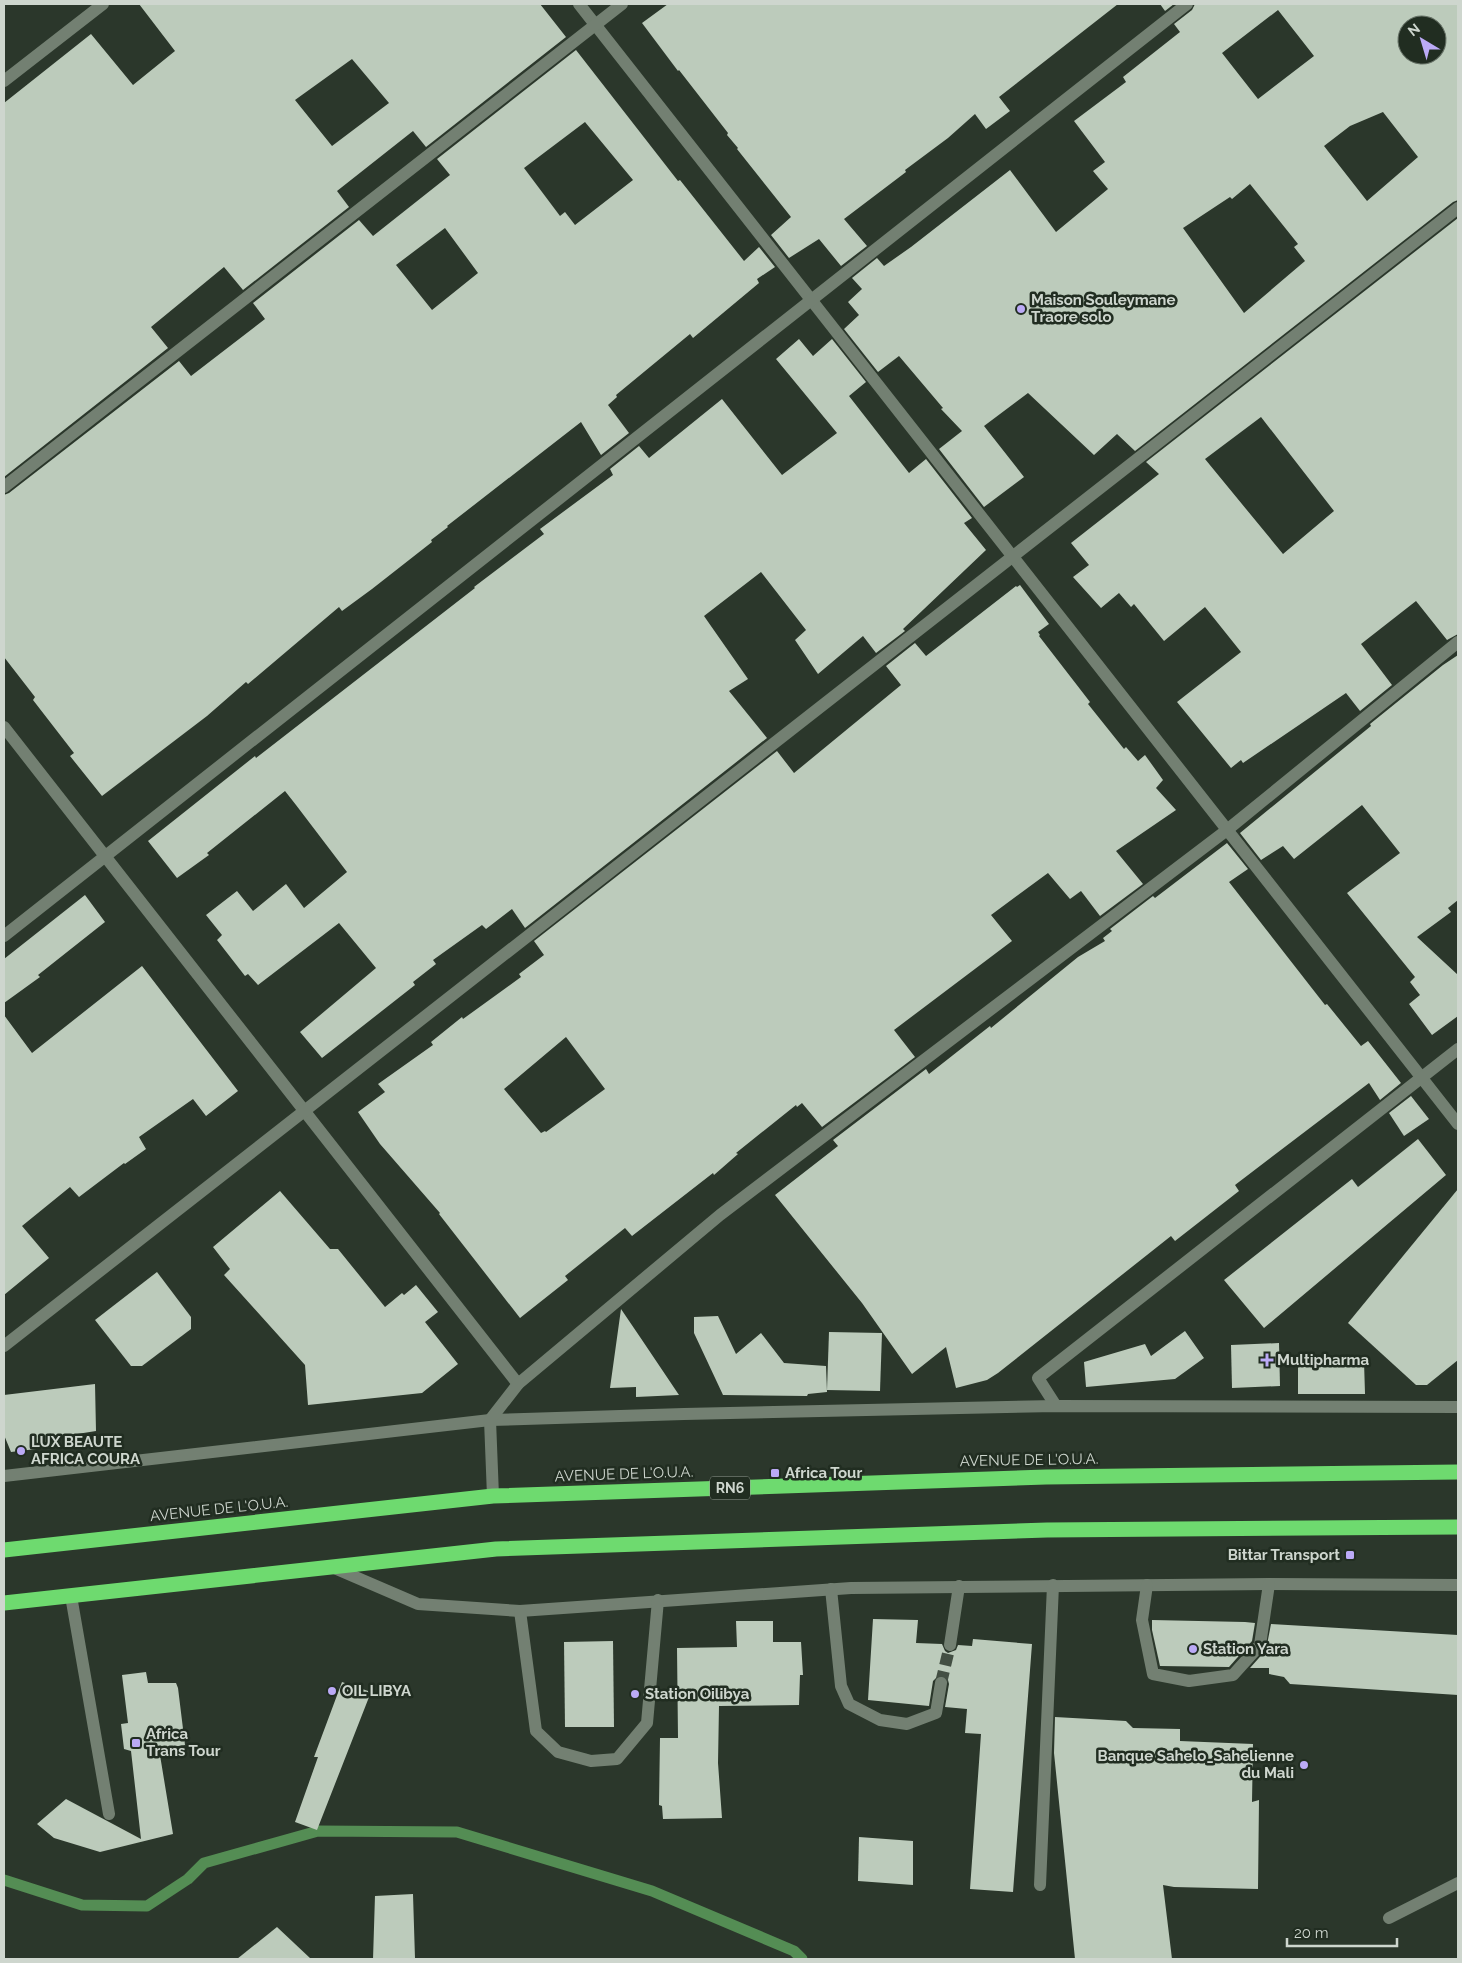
<svg xmlns="http://www.w3.org/2000/svg" width="1462" height="1963" font-family="Raleway,sans-serif">
<rect width="100%" height="100%" fill="#2b372b"/>
<g fill="none" stroke-linecap="round" stroke-linejoin="round">
<polyline stroke="#548d54" stroke-width="11" points="4,1880 82,1905 147,1906 188,1879 204,1863 318,1831 457,1832 652,1891 794,1951 802,1959"/>
</g>
<g fill="#bccbbb" fill-rule="evenodd">
<path d="M139 4H540L566 37 426 147 413 131 337 191 349 207 243 290 224 267 151 327 168 348 4 477V103L91 34 133 85 175 51ZM352 59 389 103 332 146 295 100Z"/>
<polygon points="668,4 1118,4 999,97 1010,111 986,129 975,114 948,138 905,170 906,172 844,219 867,246 841,266 819,239 789,258 771,235 791,217 737,149 738,148 727,135 728,133 679,70 678,71 642,23"/>
<polygon points="1160,4 1174,4 1165,11"/>
<path d="M1195 4H1458V200L1453 202 1135 451 1117 434 1094 455 1028 393 984 426 1024 477 984 507 939 449 962 431 941 409 943 408 899 356 878 372 844 329 859 315 848 302 862 289 852 278 877 258 884 266 911 247 1010 170 1056 232 1108 189 1093 171 1105 162 1074 121 1126 82 1123 77 1180 32 1174 24 1192 10ZM1278 10 1314 56 1258 99 1222 53ZM1407 25H1437V55H1407ZM1383 112 1418 157 1367 201 1324 146 1350 126ZM1250 184 1298 244 1294 247 1305 261 1244 313 1183 228 1230 197 1232 199Z"/>
<path d="M576 50 678 181 680 180 744 261 759 247 775 267 757 279 759 283 693 338 690 334 616 395 617 397 608 405 629 433 601 455 581 422 447 526 448 527 431 540 432 542 372 589 342 611 339 607 248 684 246 682 207 716 102 796 70 756 74 753 33 700 35 697 4 657V495L9 493 179 361 191 376 265 319 253 303 359 220 373 236 450 175 437 159ZM585 122 633 180 575 225 565 212 560 216 524 168ZM445 228 478 273 432 310 396 265Z"/>
<path d="M1458 218V634L1447 640 1416 601 1361 644 1392 685 1360 711 1346 693 1243 763 1241 760 1231 768 1177 702 1241 652 1205 607 1164 641 1134 604 1131 607 1119 593 1101 608 1073 577 1089 565 1071 543 1159 474 1146 462ZM1261 417 1334 511 1283 554 1205 459Z"/>
<polygon points="799,339 813,356 832,339 866,382 849,396 909,473 926,459 972,518 964,523 986,550 903,629 905,631 876,653 863,636 818,674 795,640 806,630 761,572 704,616 748,679 729,691 767,738 525,928 512,909 486,929 482,925 433,960 436,964 413,982 415,985 322,1058 300,1032 376,968 339,923 258,985 248,974 245,976 217,940 222,935 206,915 237,891 253,911 286,884 304,908 347,872 296,805 285,791 207,853 209,855 177,878 148,841 255,756 256,758 475,588 474,587 544,534 540,529 613,475 610,469 639,446 649,458 722,399 782,475 837,433 776,359"/>
<path d="M1020 585 1049 624 1038 632 1040 635 1039 636 1090 702 1088 704 1124 749 1126 747 1138 761 1145 755 1163 780 1156 788 1176 810 1116 851 1143 884 1100 916 1081 891 1070 899 1048 873 991 915 1012 941 894 1030 915 1057 822 1127 802 1103 797 1107 796 1105 736 1153 738 1154 714 1175 713 1173 632 1236 625 1228 565 1276 568 1280 520 1318 439 1214 440 1213 380 1144 358 1112 385 1092 378 1084 433 1045 431 1042 462 1017 463 1019 521 977 519 974 544 955 534 941 777 751 794 773 901 685 886 666 915 643 926 656 1016 586 1017 587ZM566 1037 605 1089 546 1132 545 1131 541 1133 504 1089Z"/>
<polygon points="1458,652 1458,900 1448,908 1451,912 1417,937 1458,975 1458,1016 1432,1035 1409,1004 1420,995 1410,982 1415,977 1347,893 1400,853 1362,805 1294,859 1283,846 1261,860 1240,833 1371,726 1370,724 1443,665 1458,655"/>
<polygon points="1227,843 1248,869 1229,882 1325,1005 1327,1004 1361,1046 1368,1041 1401,1083 1380,1100 1369,1083 1235,1185 1239,1191 1175,1241 1171,1236 998,1373 987,1380 956,1388 946,1347 912,1374 862,1303 775,1195 838,1146 833,1140 926,1069 929,1074 990,1026 991,1028 1078,957 1105,941 1103,938 1112,931 1110,929 1153,896 1155,898"/>
<polygon points="85,895 105,922 38,975 40,977 4,1003 4,959"/>
<polygon points="142,966 238,1091 206,1116 193,1099 139,1137 146,1149 125,1164 124,1163 79,1197 70,1187 22,1226 49,1258 4,1295 4,1015 32,1053"/>
<polygon points="1411,1096 1429,1119 1404,1136 1389,1113"/>
<polygon points="1418,1139 1446,1175 1264,1328 1224,1280 1352,1179 1358,1187"/>
<polygon points="1458,1189 1458,1360 1427,1385 1416,1385 1348,1323"/>
<polygon points="280,1191 330,1249 338,1249 385,1307 402,1293 404,1295 416,1285 438,1312 425,1322 458,1364 422,1393 308,1405 305,1365 224,1275 230,1269 213,1247"/>
<polygon points="157,1272 191,1317 191,1329 142,1366 131,1366 95,1320"/>
<polygon points="621,1309 640,1337 679,1395 636,1397 636,1387 610,1388"/>
<polygon points="718,1316 736,1354 761,1333 784,1363 826,1366 827,1392 808,1394 807,1396 723,1395 694,1333 694,1317"/>
<polygon points="1185,1331 1204,1358 1175,1379 1086,1387 1084,1362 1145,1344 1151,1356"/>
<polygon points="829,1332 882,1333 880,1391 827,1390"/>
<polygon points="1279,1343 1280,1386 1232,1388 1231,1345"/>
<polygon points="1364,1361 1365,1394 1298,1394 1298,1364"/>
<polygon points="95,1384 96,1431 52,1438 53,1447 11,1452 4,1435 4,1395"/>
<polygon points="873,1619 918,1620 916,1643 942,1644 945,1651 948,1653 956,1650 958,1645 972,1646 973,1639 1032,1644 1013,1892 970,1889 981,1734 965,1733 967,1709 945,1707 949,1684 948,1680 943,1675 938,1676 933,1681 929,1706 868,1700"/>
<polygon points="1152,1620 1245,1622 1255,1623 1252,1641 1229,1667 1160,1666 1152,1630"/>
<polygon points="736,1621 773,1621 773,1642 801,1642 803,1675 800,1675 799,1705 719,1706 718,1763 722,1818 663,1819 662,1806 659,1805 660,1738 678,1738 677,1648 737,1647"/>
<polygon points="1271,1624 1458,1635 1458,1695 1290,1684 1284,1677 1269,1674 1269,1668 1250,1668 1266,1650"/>
<polygon points="613,1641 614,1727 565,1727 564,1642"/>
<polygon points="146,1672 148,1683 176,1683 178,1688 185,1745 159,1749 173,1834 100,1852 54,1838 37,1824 66,1799 141,1839 131,1751 124,1749 121,1724 128,1723 122,1675"/>
<polygon points="342,1682 371,1692 317,1830 295,1822 318,1757 314,1757"/>
<polygon points="1055,1717 1126,1721 1133,1728 1180,1729 1180,1741 1253,1744 1252,1802 1259,1800 1258,1889 1174,1887 1163,1885 1172,1959 1075,1959 1054,1753"/>
<polygon points="859,1837 913,1841 913,1885 858,1881"/>
<polygon points="413,1894 415,1959 373,1959 375,1896"/>
<polygon points="277,1927 311,1959 237,1959"/>
</g>
<g fill="none" stroke-linecap="round" stroke-linejoin="round">
<polyline stroke="#434f43" stroke-width="12" stroke-dasharray="12 6" stroke-linecap="butt" points="941,1683 950,1645"/>
<g stroke="#738072" stroke-width="12">
<polyline points="579,4 1458,1124"/>
<polyline points="4,81 103,4"/>
<polyline points="4,487 622,4"/>
<polyline points="4,727 518,1384"/>
<polyline points="4,936 1187,4"/>
<polyline points="4,1346 1458,208"/>
<polyline points="1056,1406 1038,1378 1458,1049"/>
<polyline points="4,1476 490,1420 684,1414 1056,1406 1458,1407"/>
<polyline points="493,1496 490,1420 518,1384 720,1215 1227,830 1458,642"/>
<polyline points="332,1567 418,1604 520,1611 851,1588 1269,1584 1458,1585"/>
<polyline points="1147,1585 1142,1620 1153,1674 1189,1681 1233,1675 1260,1645 1269,1584"/>
<polyline points="831,1589 841,1686 849,1704 880,1720 907,1724 936,1713 941,1683"/>
<polyline points="71,1596 109,1814"/>
<polyline points="520,1611 536,1731 558,1752 591,1761 617,1759 647,1723 658,1600"/>
<polyline points="950,1645 959,1586"/>
<polyline points="1040,1885 1053,1585"/>
<polyline points="1389,1918 1458,1883"/>
</g>
<g stroke="#6eda6f" stroke-width="15">
<polyline points="4,1550 493,1496 1046,1477 1458,1472"/>
<polyline points="4,1603 496,1549 1047,1530 1458,1527"/>
</g>
</g>
<g fill="#bbaaf6" stroke="#212d21" stroke-width="2">
<circle cx="1021" cy="309" r="5"/>
<path d="M1264.5 1352.5h5v5h5v5h-5v5h-5v-5h-5v-5h5z"/>
<circle cx="21" cy="1451" r="5"/>
<rect x="770" y="1468" width="10" height="10" rx="2.5"/>
<rect x="1345" y="1550" width="10" height="10" rx="2.5"/>
<circle cx="1193" cy="1649" r="5"/>
<circle cx="332" cy="1691" r="5"/>
<circle cx="635" cy="1694" r="5"/>
<rect x="131" y="1738" width="10" height="10" rx="2.5"/>
<circle cx="1304" cy="1765" r="5"/>
</g>
<g text-anchor="middle" stroke-width="5" stroke-linejoin="round" paint-order="stroke">
<rect fill="#212d21" stroke="#9aa39a" stroke-width="1" x="710" y="1476.5" width="40" height="23" rx="4"/>
<g font-size="14" font-weight="bold" fill="#ced6ce">
<text x="730" y="1493">RN6</text>
</g>
<g font-size="15" font-weight="bold" fill="#ced6ce" stroke="#212d21" text-anchor="start">
<text x="1031" y="305">Maison Souleymane<tspan x="1031" dy="17">Traore solo</tspan></text>
<text x="1277" y="1365">Multipharma</text>
<text x="31" y="1447">LUX BEAUTE<tspan x="31" dy="17">AFRICA COURA</tspan></text>
<text x="785" y="1478">Africa Tour</text>
<text x="1340" y="1560" text-anchor="end">Bittar Transport</text>
<text x="1203" y="1654">Station Yara</text>
<text x="342" y="1696">OIL LIBYA</text>
<text x="645" y="1699">Station Oilibya</text>
<text x="146" y="1739">Africa<tspan x="146" dy="17">Trans Tour</tspan></text>
<text x="1294" y="1761" text-anchor="end">Banque Sahelo_Sahelienne<tspan x="1294" dy="17">du Mali</tspan></text>
</g>
<g font-size="15" fill="#ced6ce" stroke="#212d21">
<text transform="translate(1029 1460) rotate(-1)" y="5">AVENUE DE L'O.U.A.</text>
<text transform="translate(624 1474) rotate(-2)" y="5">AVENUE DE L'O.U.A.</text>
<text transform="translate(219 1509) rotate(-6)" y="5">AVENUE DE L'O.U.A.</text>
</g>
</g>
<rect width="1462" height="1963" fill="none" stroke="#ced6ce" stroke-width="10"/>
<g transform="translate(1422 40) rotate(322)"><circle r="24" fill="#212d21" stroke="#667166"/>
<path d="M0-4L9 19L0 12L-9 19Z" fill="#bbaaf6"/>
<text y="-8" font-size="14" font-weight="bold" text-anchor="middle" fill="#ced6ce">N</text>
</g>
<path d="M1287 1938v8h110v-8" fill="none" stroke="#ced6ce" stroke-width="2.5"/>
<text x="1294" y="1938" font-size="15" fill="#ced6ce" stroke="#212d21" stroke-width="4" paint-order="stroke">20 m</text>
</svg>
